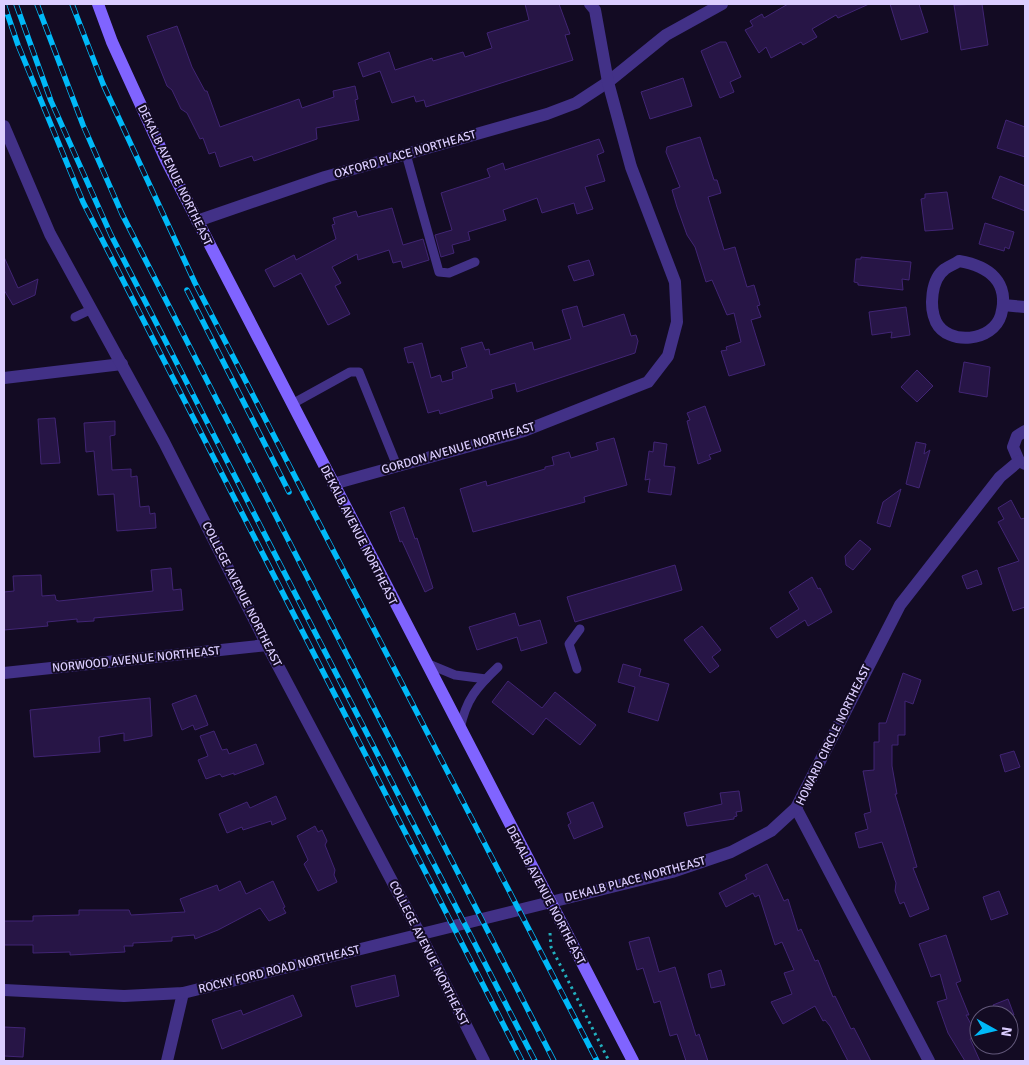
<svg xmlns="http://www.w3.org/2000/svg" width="1029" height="1065" font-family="Signika,sans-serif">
<rect width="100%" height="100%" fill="#130b23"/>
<g fill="#271546" stroke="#412574">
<polygon points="525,4 559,4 570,34 565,35 573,60 426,107 424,100 416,102 414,96 392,103 380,71 363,77 358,63 389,52 395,70 432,58 433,61 463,52 465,57 492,48 487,33 529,20"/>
<polygon points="788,4 869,4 838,18 836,15 812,29 817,37 803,45 801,42 771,58 766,47 759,53 745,30 753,26 750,21 762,14 764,18"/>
<polygon points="890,4 919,4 928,32 901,40"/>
<polygon points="982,4 988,45 961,50 954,5"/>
<polygon points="177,26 192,67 205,91 207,91 220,127 299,99 302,108 334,97 333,91 355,86 358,99 355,100 359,120 316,128 317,139 254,161 252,156 220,167 215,152 209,154 203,138 200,139 187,113 181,109 172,90 167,86 147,36"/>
<polygon points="720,42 726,42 741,77 730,82 734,92 720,98 701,51"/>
<polygon points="683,78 692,106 650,119 641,92"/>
<polygon points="1006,120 1025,127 1025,157 997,148"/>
<polygon points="700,137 714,180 717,180 721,193 708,197 724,250 735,247 747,287 754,285 760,305 757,306 761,317 751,320 765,365 729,376 721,351 727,350 726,347 741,342 734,313 727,315 712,280 706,282 695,247 687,235 677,207 672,190 680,187 666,152 667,147"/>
<polygon points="599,139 604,152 597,155 605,181 585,187 593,209 577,214 574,203 542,213 537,198 503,210 506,220 468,232 470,240 452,245 454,253 441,257 435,235 452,230 441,193 490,177 487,169 503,163 505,170"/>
<polygon points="1000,176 1025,186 1025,211 992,198"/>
<polygon points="947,192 953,229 925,231 921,199 925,198 925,194"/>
<polygon points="392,208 403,245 423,239 429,260 403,268 401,261 393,263 389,250 358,260 357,254 332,267 341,283 335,286 350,314 328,325 301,273 274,287 265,270 294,255 296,260 336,239 332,225 335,224 333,218 356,211 358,217 361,216"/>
<polygon points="985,223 1014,232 1009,249 1005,247 1004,251 979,244"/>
<polygon points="4,257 18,288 38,279 35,295 13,305 4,290"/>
<polygon points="861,257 911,262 909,280 902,279 903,290 858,285 858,283 854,282 856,259 861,259"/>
<polygon points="589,260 594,275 574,281 568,266"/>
<polygon points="577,306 583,327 624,314 631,336 636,335 638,341 635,353 517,392 515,383 491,390 493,398 440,414 439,410 428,413 413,362 408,363 404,348 422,343 431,378 440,375 442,382 453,379 452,372 467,367 461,348 482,342 485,350 489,349 490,355 532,342 534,350 571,339 562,310"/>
<polygon points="906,307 910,335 891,338 892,332 872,335 869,312"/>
<polygon points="964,362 990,367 987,397 959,392"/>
<polygon points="917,370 933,386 917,402 901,387"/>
<polygon points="705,406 721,451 709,455 711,459 698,464 687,421 690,420 687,413"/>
<polygon points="55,418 60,463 41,464 38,419"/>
<polygon points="115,421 115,435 110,436 112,470 131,469 131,477 137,476 140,507 149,506 150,514 155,513 156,528 117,531 114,494 98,495 94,451 86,452 84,423"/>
<polygon points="614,438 627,485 584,497 585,502 473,532 460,489 486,481 487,486 545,469 545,467 554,465 552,457 569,452 571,458 598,450 596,443"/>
<polygon points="654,442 667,444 664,466 675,467 671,495 648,492 650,479 645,480 649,451 653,452"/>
<polygon points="916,442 926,444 924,454 930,450 919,488 906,484"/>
<polygon points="901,489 890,527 877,523 883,502"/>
<polygon points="1011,500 1021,519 1025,518 1025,607 1013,611 998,568 1019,561 998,522 1004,519 998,508"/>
<polygon points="404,507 415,539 417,538 433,588 425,592 402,541 400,542 390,512"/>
<polygon points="860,540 871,549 853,570 846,565 845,556"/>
<polygon points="675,565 682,590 575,622 567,597"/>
<polygon points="171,568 173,590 181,589 183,610 94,618 94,621 77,622 77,619 47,622 48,626 4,630 4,592 14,591 13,576 41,575 42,596 55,595 56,600 59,601 153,591 151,570"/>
<polygon points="977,570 982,584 967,589 962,576"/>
<polygon points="812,577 818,589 820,588 832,612 808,626 805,620 777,638 770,628 799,609 789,592"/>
<polygon points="515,613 519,626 540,620 547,643 521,651 517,637 477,650 469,627"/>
<polygon points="702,626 721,650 712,657 719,666 710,673 684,640"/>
<polygon points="623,664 641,669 639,676 669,684 658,721 628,712 635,687 618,682"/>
<polygon points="903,673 921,680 913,704 905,701 905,735 898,735 898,745 892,745 892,766 897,794 895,794 917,867 913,868 929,909 910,917 904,902 900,904 895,891 896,883 882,842 859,848 855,833 868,829 864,814 871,812 863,771 874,770 874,742 879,742 879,723 886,723"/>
<polygon points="508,681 542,708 555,692 596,725 580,745 546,718 533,735 492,702"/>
<polygon points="196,695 208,725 195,730 193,725 182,730 172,704"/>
<polygon points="150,698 152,736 124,741 124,733 99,737 100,752 34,757 30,710"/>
<polygon points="214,731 222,750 227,749 229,754 256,744 264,764 234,775 234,773 222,777 220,774 206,779 198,760 208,756 200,736"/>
<polygon points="1014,751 1020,767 1005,772 1000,755"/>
<polygon points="739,791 742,811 736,812 737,816 734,817 734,819 687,826 684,813 722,804 720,793"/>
<polygon points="276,796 286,819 272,825 271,821 243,830 242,827 227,833 219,814 247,802 250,808"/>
<polygon points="593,802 603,827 574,839 568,825 571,823 567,813"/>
<polygon points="315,826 318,832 322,830 327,841 325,845 335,870 334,875 337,882 318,891 304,864 308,860 297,836"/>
<polygon points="767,864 784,901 788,899 798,931 801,929 815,961 818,960 833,997 835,996 851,1029 854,1028 871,1061 848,1061 830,1026 825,1020 823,1021 815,1006 783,1024 771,1002 792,994 784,973 794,970 782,942 775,945 759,895 755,897 753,893 726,907 719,893 747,879 745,875"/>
<polygon points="240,881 246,894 273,881 285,907 283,908 286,913 269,921 260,908 218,930 195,939 194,935 172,937 172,941 133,943 133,946 124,946 125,952 70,955 70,952 33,953 33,945 4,945 4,921 33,921 33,916 79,915 79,910 129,910 131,915 185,912 180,899 217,885 219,891"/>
<polygon points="999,891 1008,914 991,920 983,897"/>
<polygon points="946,935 961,981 956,983 969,1015 966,1015 977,1035 970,1039 980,1061 965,1061 948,1033 937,1002 947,999 940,974 931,977 919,944"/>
<polygon points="649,937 659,972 675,967 696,1036 699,1034 708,1061 686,1061 677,1034 670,1036 660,1001 654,1003 643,968 637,970 629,942"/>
<polygon points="721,970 725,985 711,988 708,974"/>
<polygon points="395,975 399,996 356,1007 351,986"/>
<polygon points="293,995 302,1016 222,1049 212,1020 241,1010 243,1015"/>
<polygon points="1008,999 1014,1015 998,1015 993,1005"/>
<polygon points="4,1027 25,1028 23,1057 4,1056"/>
</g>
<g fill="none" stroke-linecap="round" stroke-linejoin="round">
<polyline stroke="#22b0bf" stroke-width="3" stroke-dasharray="2.5 4" stroke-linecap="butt" points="550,933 551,947 609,1061"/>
<g stroke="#423187" stroke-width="9">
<polyline points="406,154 439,272 449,273 475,262"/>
<polyline points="75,317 90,310"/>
<polyline points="292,404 350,372 359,372 397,466"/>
<polyline points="426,663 455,675 486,679"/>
<polyline points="577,669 569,644 580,629"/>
<path d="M460 729C466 699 477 687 498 667"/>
</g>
<g stroke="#423187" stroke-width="12">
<polyline points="197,221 325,177 547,114 576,103 608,82 666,35 722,4"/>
<path d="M959 261C989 266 1010 282 1001 315 993 342 948 346 936 322 929 307 931 279 945 269 949 266 955 264 959 261Z"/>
<polyline points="1003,305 1025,307"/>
<polyline points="4,378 122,364"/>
<polyline points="333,484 524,431 648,382 668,356 677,322 675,282 631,167 608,82 595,10 590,4"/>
<polyline points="4,673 267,645"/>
<polyline points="796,808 929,1061"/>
<polyline points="167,1061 183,993"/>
</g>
<g stroke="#423187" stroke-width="12">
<polyline points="4,126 50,234 164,442 267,645 420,934 484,1061"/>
<polyline points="1025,431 1017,436 1013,447 1019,461 1025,464"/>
<polyline points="4,990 124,996 183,993 672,872 731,852 771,831 796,808 900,605 1000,477 1019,461"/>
</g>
<polyline stroke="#8064ff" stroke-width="12" points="98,4 112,42 166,160 633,1061"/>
<defs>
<g id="rail">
<polyline points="4,4 18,45 83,202 522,1061"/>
<polyline points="16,4 51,101 111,235 535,1061"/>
<polyline points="37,4 83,125 122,214 554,1061"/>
<polyline points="72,4 103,84 195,283 597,1061"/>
<polyline points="187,290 289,492"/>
</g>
</defs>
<use href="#rail" stroke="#00b9f8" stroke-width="5.5"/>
<use href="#rail" stroke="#130b23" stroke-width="4" stroke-dasharray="11" stroke-linecap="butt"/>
</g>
<g text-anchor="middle" stroke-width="4" stroke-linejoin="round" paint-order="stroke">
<g font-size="12" fill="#dbcdff" stroke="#130b23">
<text transform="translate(405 154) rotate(-16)" y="4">OXFORD PLACE NORTHEAST</text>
<text transform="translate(175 175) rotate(64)" y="4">DEKALB AVENUE NORTHEAST</text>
<text transform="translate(458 448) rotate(-16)" y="4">GORDON AVENUE NORTHEAST</text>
<text transform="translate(359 535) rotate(63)" y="4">DEKALB AVENUE NORTHEAST</text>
<text transform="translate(242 594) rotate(63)" y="4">COLLEGE AVENUE NORTHEAST</text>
<text transform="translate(136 659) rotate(-6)" y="4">NORWOOD AVENUE NORTHEAST</text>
<text transform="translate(833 735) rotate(-64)" y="4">HOWARD CIRCLE NORTHEAST</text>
<text transform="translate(635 879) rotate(-15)" y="4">DEKALB PLACE NORTHEAST</text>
<text transform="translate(546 895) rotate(62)" y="4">DEKALB AVENUE NORTHEAST</text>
<text transform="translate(429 953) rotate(63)" y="4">COLLEGE AVENUE NORTHEAST</text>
<text transform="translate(279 969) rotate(-14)" y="4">ROCKY FORD ROAD NORTHEAST</text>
</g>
</g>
<rect width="1029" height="1065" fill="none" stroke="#dbcdff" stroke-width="10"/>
<g transform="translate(994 1030) rotate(98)"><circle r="24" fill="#130b23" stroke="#63597b"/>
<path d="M0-4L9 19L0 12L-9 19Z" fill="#00b9f8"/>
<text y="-8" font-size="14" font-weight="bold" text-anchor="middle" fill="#dbcdff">N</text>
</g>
</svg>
